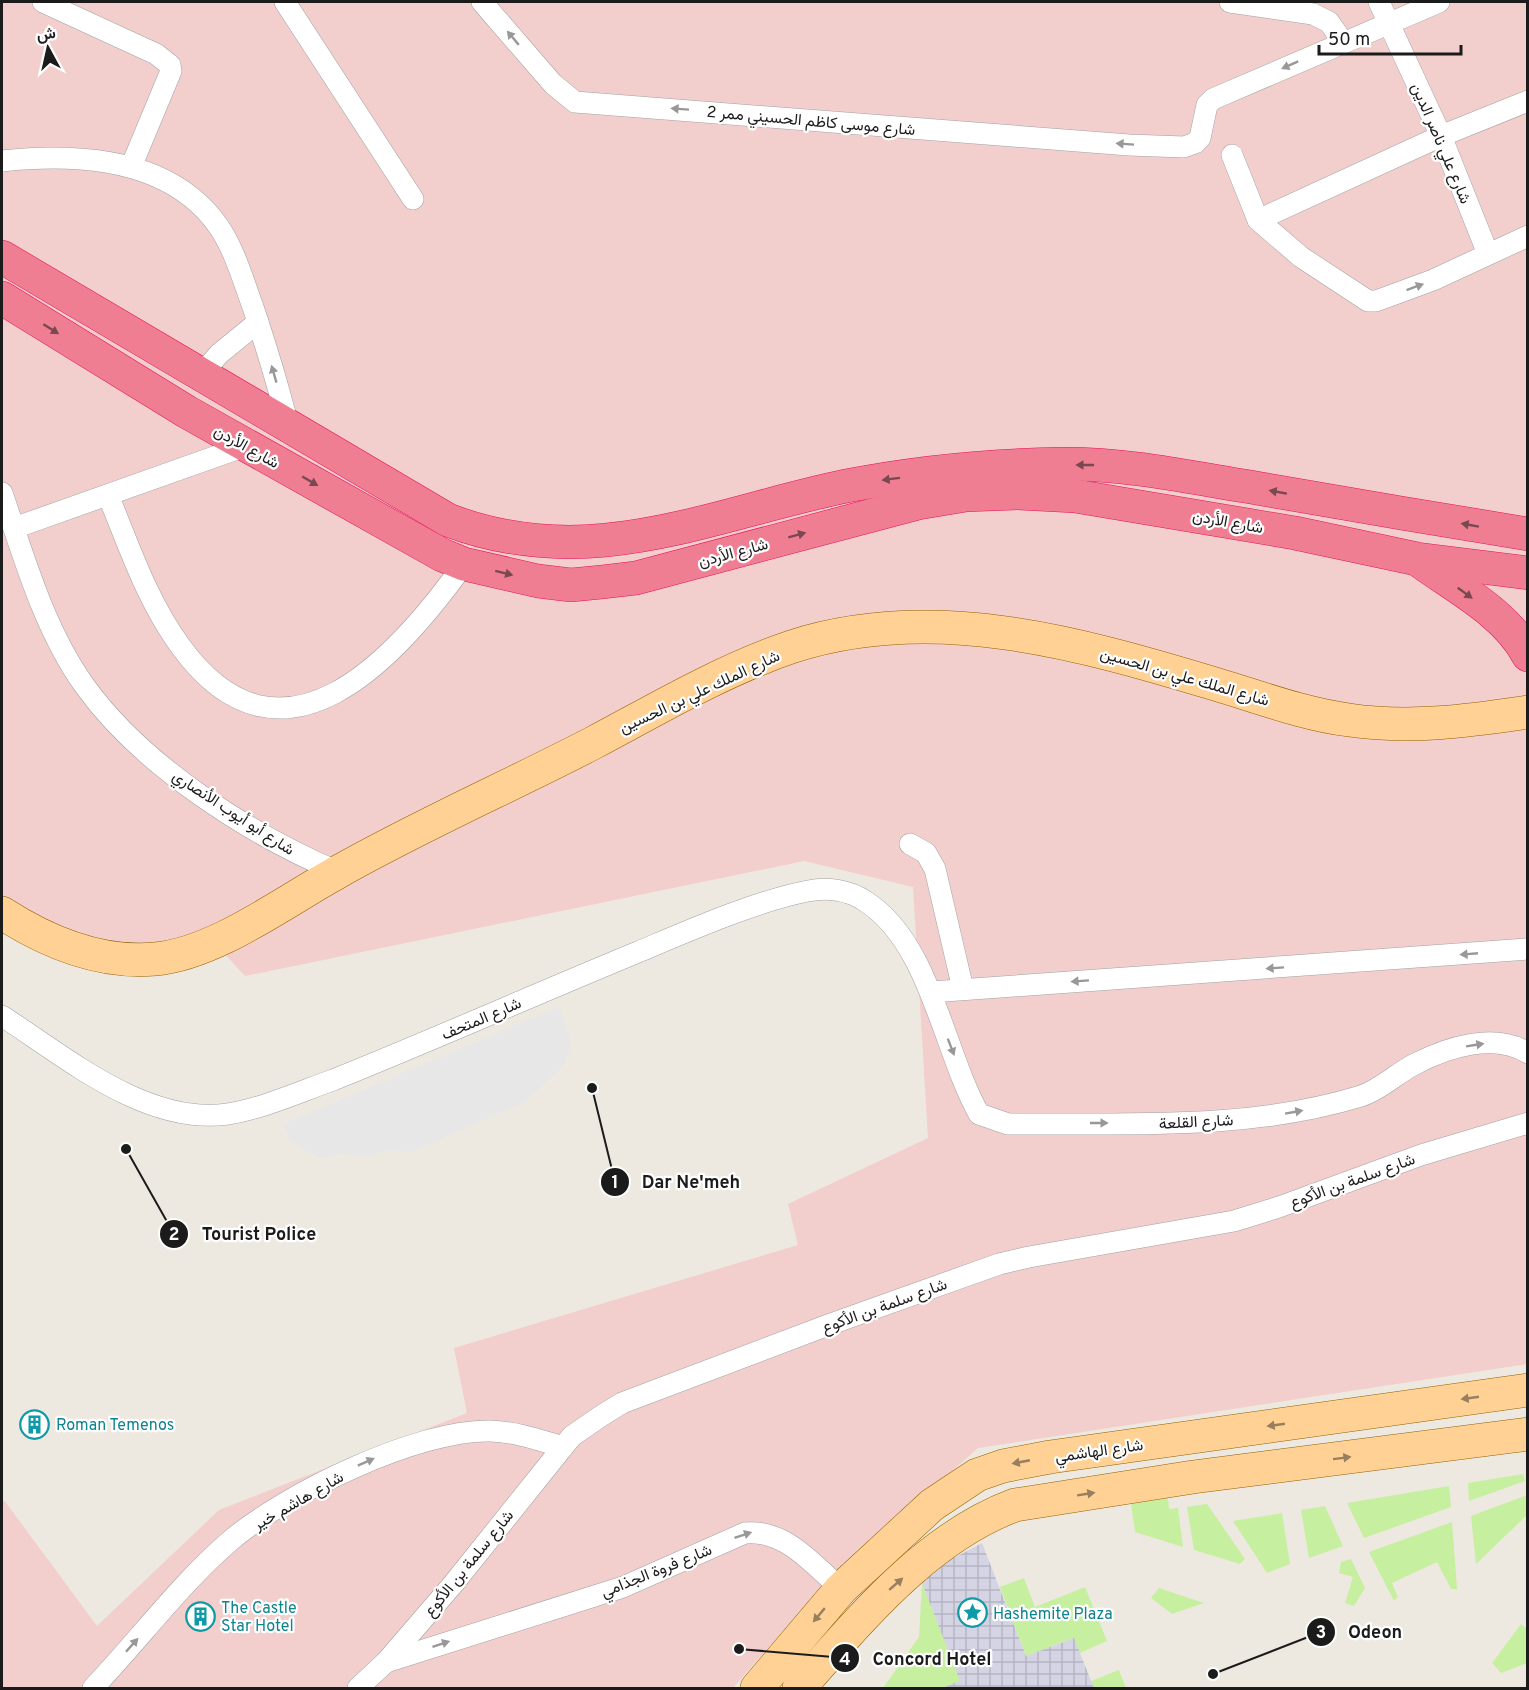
<svg xmlns="http://www.w3.org/2000/svg" width="1529" height="1690" font-family="Overpass,Vazirmatn,sans-serif">
<defs>
<pattern id="plaza-grid" width="8" height="8" patternUnits="userSpaceOnUse" patternTransform="scale(1.5)"><rect width="8" height="8" fill="#d4d4e4"/><path d="M0 4h8M4 0v8" fill="none" stroke="#b5b5c3"/></pattern>
</defs>
<rect width="100%" height="100%" fill="#eee9e0"/>
<polygon fill="#f2cecc" points="2,2 1527,2 1527,1364 978,1448 817,1592 733,1688 2,1688 2,1503 4,1500 97,1626 219,1510 467,1413 454,1348 798,1245 788,1204 928,1138 913,887 804,861 245,976 210,938 95,950 2,920"/>
<g fill="#c6ef9f">
<polygon points="1523,1474 1525,1481 1469,1501 1468,1483"/>
<polygon points="1449,1486 1451,1507 1364,1538 1347,1503"/>
<polygon points="1527,1495 1527,1515 1476,1564 1471,1516"/>
<polygon points="1168,1498 1169,1509 1178,1508 1183,1547 1135,1532 1131,1504"/>
<polygon points="1207,1504 1245,1559 1240,1564 1194,1550 1187,1507"/>
<polygon points="1325,1506 1343,1546 1309,1558 1301,1510"/>
<polygon points="1282,1513 1290,1564 1267,1573 1233,1521"/>
<polygon points="1452,1522 1457,1589 1451,1589 1437,1562 1392,1583 1398,1597 1394,1601 1369,1552"/>
<polygon points="1351,1559 1365,1588 1354,1606 1345,1603 1353,1577 1339,1573 1341,1562"/>
<polygon points="1024,1578 1035,1607 1085,1587 1107,1641 1080,1653 1073,1638 1026,1656 1000,1587"/>
<polygon points="922,1583 961,1681 942,1688 883,1688 919,1637"/>
<polygon points="1159,1588 1204,1603 1172,1614 1151,1598"/>
<polygon points="1521,1624 1527,1629 1527,1663 1501,1673 1492,1663"/>
<polygon points="1119,1670 1126,1688 1094,1688 1091,1681"/>
</g>
<polygon fill="#e7e7e7" points="559,1007 570,1036 570,1049 562,1067 525,1102 411,1152 388,1150 367,1157 342,1153 321,1159 292,1143 283,1124"/>
<polygon fill="url(#plaza-grid)" points="982,1543 1026,1656 1074,1638 1094,1688 942,1688 960,1681 922,1583 944,1563"/>
<g fill="none" stroke-linecap="round" stroke-linejoin="round">
<defs>
<g id="street">
<polyline points="43,2 156,54 170,65 171,71 131,167"/>
<polyline points="285,2 413,199"/>
<polyline points="482,2 553,84 575,102 1129,145 1184,147 1195,143 1200,138 1207,105 1213,99 1439,2"/>
<polyline points="1230,2 1313,14 1329,22 1343,42"/>
<polyline points="1379,2 1441,136 1488,254"/>
<polyline points="1232,155 1258,220 1301,257 1368,301 1376,301 1433,280 1528,236"/>
<path d="M2 161C77 153 171 158 219 227 235 251 243 280 253 307 266 346 278 385 288 425"/>
<polyline points="1258,220 1441,136 1528,101"/>
<polyline points="201,375 219,354 258,322"/>
<path d="M2 493C24 557 44 629 84 685 141 765 249 834 338 872"/>
<path d="M108 495C129 546 147 601 181 647 282 785 396 659 464 564"/>
<polyline points="14,528 248,445"/>
<polyline points="910,844 926,853 935,869 963,989"/>
<polyline points="931,992 1528,949"/>
<path d="M2 1016C67 1058 147 1126 228 1114 264 1108 299 1092 333 1080 435 1039 536 994 638 952 688 931 756 901 808 891 827 887 849 890 865 901 930 942 943 1050 979 1114L1008 1124C1125 1123 1247 1131 1361 1096 1380 1090 1397 1073 1415 1064 1448 1047 1495 1032 1528 1053"/>
<path d="M386 1662 623 1587 745 1533C785 1529 813 1564 841 1589"/>
<path d="M93 1688C139 1640 179 1585 230 1541 285 1494 418 1429 491 1431 516 1432 539 1440 563 1447"/>
<polyline points="358,1688 386,1662 454,1583 563,1447 572,1436 601,1416 622,1403 828,1325 999,1264 1029,1257 1234,1221 1279,1207 1421,1155 1528,1123"/>
</g>
<g id="primary">
<path d="M2 913C47 942 100 964 155 959 215 954 285 901 338 872 421 825 508 787 593 743 657 709 721 671 791 647 932 601 1079 643 1215 684 1259 697 1303 714 1349 720 1409 729 1468 721 1528 712"/>
<polyline points="757,1688 841,1589 932,1505 977,1475 1003,1466 1050,1457 1528,1390"/>
<path d="M799 1688C861 1619 926 1538 1015 1505L1193 1477 1528 1434"/>
</g>
<g id="highway">
<path d="M2 257 448 520C590 574 708 515 846 486 917 472 993 465 1065 464 1131 464 1192 478 1256 488 1347 504 1437 519 1528 534"/>
<polyline points="2,298 187,412 442,555 464,564 538,581 571,585 602,582 636,578 918,503 966,495 1018,493 1075,496 1295,533 1417,559 1528,573"/>
<path d="M1421 562C1457 588 1507 614 1528 655"/>
</g>
</defs>
<use href="#street" stroke="#a2a2a2" stroke-width="22"/>
<use href="#primary" stroke="#936200" stroke-width="34"/>
<use href="#highway" stroke="#e7125b" stroke-width="34"/>
<use href="#street" stroke="#fff" stroke-width="21"/>
<use href="#primary" stroke="#ffd194" stroke-width="33"/>
<use href="#highway" stroke="#ef7e93" stroke-width="33"/>
</g>
<defs><path id="oneway-solid" d="M-6-.8H1V-3.2L6.5 0L1 3.2V.8H-6Z" transform="scale(1.5)"/></defs>
<g fill="#989898">
<use href="#oneway-solid" transform="translate(513 38) rotate(-130)"/>
<use href="#oneway-solid" transform="translate(1290 65) rotate(156)"/>
<use href="#oneway-solid" transform="translate(680 109) rotate(-176)"/>
<use href="#oneway-solid" transform="translate(1125 144) rotate(-176)"/>
<use href="#oneway-solid" transform="translate(1415 287) rotate(-20)"/>
<use href="#oneway-solid" transform="translate(274 374) rotate(-106)"/>
<use href="#oneway-solid" transform="translate(1469 954) rotate(175)"/>
<use href="#oneway-solid" transform="translate(1275 968) rotate(176)"/>
<use href="#oneway-solid" transform="translate(1080 981) rotate(176)"/>
<use href="#oneway-solid" transform="translate(1475 1045) rotate(-9)"/>
<use href="#oneway-solid" transform="translate(951 1047) rotate(69)"/>
<use href="#oneway-solid" transform="translate(1294 1112) rotate(-10)"/>
<use href="#oneway-solid" transform="translate(1099 1123)"/>
<use href="#oneway-solid" transform="translate(366 1462) rotate(-24)"/>
<use href="#oneway-solid" transform="translate(743 1535) rotate(-18)"/>
<use href="#oneway-solid" transform="translate(441 1644) rotate(-18)"/>
<use href="#oneway-solid" transform="translate(132 1645) rotate(-48)"/>
</g>
<g fill="#7a4851">
<use href="#oneway-solid" transform="translate(51 329) rotate(32)"/>
<use href="#oneway-solid" transform="translate(1085 465) rotate(-180)"/>
<use href="#oneway-solid" transform="translate(891 479) rotate(173)"/>
<use href="#oneway-solid" transform="translate(310 481) rotate(30)"/>
<use href="#oneway-solid" transform="translate(1278 492) rotate(-170)"/>
<use href="#oneway-solid" transform="translate(1470 525) rotate(-170)"/>
<use href="#oneway-solid" transform="translate(797 535) rotate(-15)"/>
<use href="#oneway-solid" transform="translate(504 573) rotate(14)"/>
<use href="#oneway-solid" transform="translate(1465 593) rotate(36)"/>
</g>
<g fill="#987f5e">
<use href="#oneway-solid" transform="translate(1470 1398) rotate(172)"/>
<use href="#oneway-solid" transform="translate(1276 1425) rotate(172)"/>
<use href="#oneway-solid" transform="translate(1342 1458) rotate(-7)"/>
<use href="#oneway-solid" transform="translate(1021 1462) rotate(169)"/>
<use href="#oneway-solid" transform="translate(1086 1494) rotate(-9)"/>
<use href="#oneway-solid" transform="translate(896 1584) rotate(-41)"/>
<use href="#oneway-solid" transform="translate(819 1615) rotate(130)"/>
</g>
<defs>
<symbol id="building-ring" viewBox="-11 -11 22 22"><circle r="9.5" fill="#fff" stroke="#0f9aa8" stroke-width="1.5"/><path d="M-4-6H4V6H1V3H-1V6H-4ZM-2.5-4.3h1.7v1.8h-1.7ZM.8-4.3h1.7v1.8H.8ZM-2.5-1h1.7V.8h-1.7ZM.8-1h1.7V.8H.8Z" fill="#0f9aa8"/></symbol>
<symbol id="sight-ring" viewBox="-11 -11 22 22"><circle r="9.5" fill="#fff" stroke="#0f9aa8" stroke-width="1.5"/><path d="M0-6L1.8-2.2L6-1.7L2.9 1.2L3.7 5.4L0 3.3L-3.7 5.4L-2.9 1.2L-6-1.7L-1.8-2.2Z" fill="#0f9aa8"/></symbol>
</defs>
<g fill-rule="evenodd">
<use href="#building-ring" x="18" y="1408" width="33" height="33"/>
<use href="#sight-ring" x="956" y="1596" width="33" height="33"/>
<use href="#building-ring" x="184" y="1600" width="33" height="33"/>
</g>
<g text-anchor="middle" stroke-width="4.5" stroke-linejoin="round" paint-order="stroke">
<g font-size="16" fill="#1b1b1b" stroke="#fff">
<text transform="translate(811 120) rotate(5)" y="6">شارع موسى كاظم الحسيني ممر 2</text>
<text transform="translate(1442 143) rotate(67)" y="6">شارع علي ناصر الدين</text>
<text transform="translate(247 446) rotate(29)" y="6">شارع الأردن</text>
<text transform="translate(1228 521) rotate(10)" y="6">شارع الأردن</text>
<text transform="translate(733 552) rotate(-15)" y="6">شارع الأردن</text>
<text transform="translate(1185 676) rotate(16)" y="6">شارع الملك علي بن الحسين</text>
<text transform="translate(699 691) rotate(-25)" y="6">شارع الملك علي بن الحسين</text>
<text transform="translate(234 812) rotate(33)" y="6">شارع أبو أيوب الأنصاري</text>
<text transform="translate(481 1018) rotate(-23)" y="6">شارع المتحف</text>
<text transform="translate(1196 1121) rotate(-3)" y="6">شارع القلعة</text>
<text transform="translate(1352 1180) rotate(-20)" y="6">شارع سلمة بن الأكوع</text>
<text transform="translate(884 1305) rotate(-20)" y="6">شارع سلمة بن الأكوع</text>
<text transform="translate(1099 1450) rotate(-8)" y="6">شارع الهاشمي</text>
<text transform="translate(298 1500) rotate(-30)" y="6">شارع هاشم خير</text>
<text transform="translate(468 1563) rotate(-51)" y="6">شارع سلمة بن الأكوع</text>
<text transform="translate(656 1570) rotate(-22)" y="6">شارع فروة الجذامي</text>
</g>
<g font-size="16" fill="#0d838f" stroke="#fff" text-anchor="start">
<text x="56" y="1430">Roman Temenos</text>
<text x="221" y="1613">The Castle<tspan x="221" dy="18">Star Hotel</tspan></text>
<text x="993" y="1619">Hashemite Plaza</text>
</g>
</g>
<path fill="none" stroke="#1b1b1b" stroke-width="2" d="M592 1088L615 1182M126 1149L174 1234M1213 1674L1321 1632M739 1649L845 1658"/>
<g fill="#1b1b1b" stroke="#fff" stroke-width="2">
<circle cx="592" cy="1088" r="6"/>
<circle cx="126" cy="1149" r="6"/>
<circle cx="1213" cy="1674" r="6"/>
<circle cx="739" cy="1649" r="6"/>
<circle cx="615" cy="1182" r="15"/>
<circle cx="174" cy="1234" r="15"/>
<circle cx="1321" cy="1632" r="15"/>
<circle cx="845" cy="1658" r="15"/>
</g>
<g font-size="18" text-anchor="middle" font-weight="bold" fill="#fff">
<text x="615" y="1188">1</text>
<text x="174" y="1240">2</text>
<text x="1321" y="1638">3</text>
<text x="845" y="1665">4</text>
</g>
<g font-size="18" text-anchor="middle" font-weight="bold" fill="#1b1b1b" stroke="#fff" stroke-width="4.5" stroke-linejoin="round" paint-order="stroke">
<text x="691" y="1188">Dar Ne'meh</text>
<text x="259" y="1240">Tourist Police</text>
<text x="1375" y="1638">Odeon</text>
<text x="932" y="1665">Concord Hotel</text>
</g>
<rect width="1529" height="1690" fill="none" stroke="#1b1b1b" stroke-width="6"/>
<g transform="translate(48 48) rotate(352)" stroke="#ffffff" stroke-width="4.5" paint-order="stroke">
<path d="M0-4.5L10 22L0 15L-10 22Z" fill="#1b1b1b"/>
<text y="-9" font-size="16" font-weight="bold" text-anchor="middle" fill="#1b1b1b">ش</text>
</g>
<path d="M1319 45v9h142v-9" fill="none" stroke="#1b1b1b" stroke-width="3"/>
<text x="1328" y="45" font-size="18" fill="#1b1b1b" stroke="#ffffff" stroke-width="4.5" paint-order="stroke">50 m</text>
</svg>
